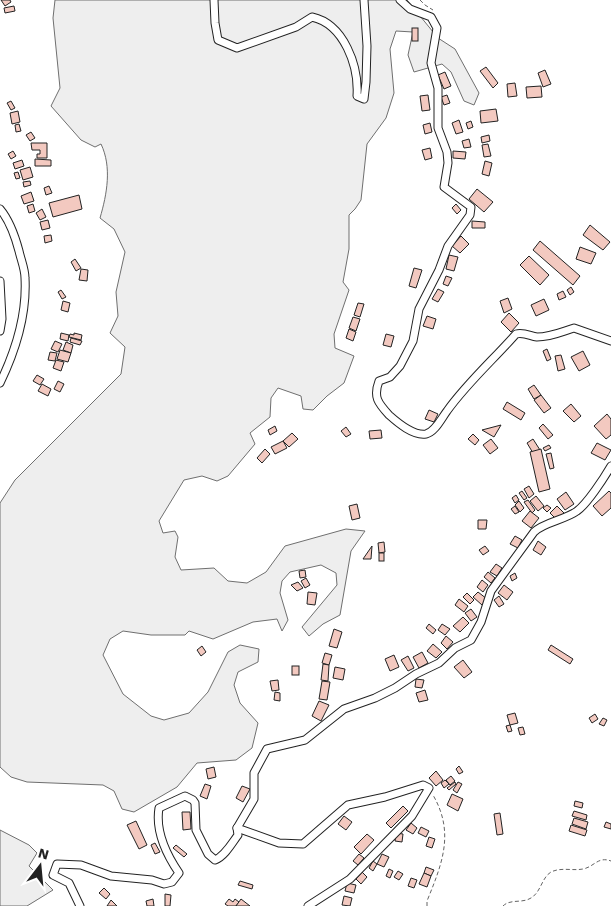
<svg xmlns="http://www.w3.org/2000/svg" width="611" height="906" font-family="'Work Sans',sans-serif">
<rect width="100%" height="100%" fill="#fff"/>
<g fill="#eee" stroke="#6f6f6f">
<path d="M55 0H407L438 38 455 49 479 93 474 105 464 101 451 72 442 64 414 72 408 55 413 32 396 31 390 49 394 93 386 118 367 144 361 200 355 209 349 215V249L343 282 349 290 334 334 335 348 354 356 344 383 327 396 313 410 303 409 301 396 278 388 271 398 270 417 250 433 255 444 228 476 217 481 202 476 184 480 159 521 163 533 175 531 178 537 175 557 181 570 214 568 228 581 247 583 266 572 285 546 346 529 365 531 351 551 340 615 323 624 309 636 302 627 337 585 336 573 321 565 290 572 282 581 280 593 288 620 282 631 277 619 253 622 213 639 189 631 185 635H151L123 631 110 639 103 655 123 694 151 716 164 720 189 713 208 692 228 652 240 645 259 649 258 662 238 672 234 685 240 703 258 723 252 748 236 760 197 763 177 787 134 812 122 809 114 791 103 785 27 782 11 777 0 767V503L15 480 121 374 125 347 110 333 118 316 116 292 125 252 114 229 100 218C107 194 112 167 101 144L95 147 81 140 51 106 60 88 53 18Z"/>
<polygon points="0,830 29,845 37,853 29,866 53,890 27,906 0,906"/>
</g>
<g fill="#f3c9c0" stroke="#222">
<polygon points="1,0 10,0 11,2 5,6"/>
<polygon points="14,6 15,11 5,13 4,8"/>
<rect x="412" y="28" width="6" height="13"/>
<polygon points="486,67 498,83 493,88 480,71"/>
<polygon points="545,70 551,84 543,87 538,73"/>
<polygon points="445,72 451,86 444,89 438,75"/>
<polygon points="515,83 517,96 508,97 507,84"/>
<polygon points="541,86 542,97 527,98 526,87"/>
<polygon points="428,95 430,110 422,111 420,96"/>
<polygon points="447,95 450,103 444,105 441,97"/>
<polygon points="11,101 15,108 11,110 7,103"/>
<polygon points="496,109 498,121 481,123 480,111"/>
<polygon points="18,111 20,122 12,124 10,113"/>
<polygon points="459,120 463,132 456,134 452,123"/>
<polygon points="471,121 473,127 468,129 466,123"/>
<polygon points="430,123 432,132 425,134 423,125"/>
<polygon points="19,124 21,131 16,132 15,125"/>
<polygon points="31,132 35,138 30,141 26,135"/>
<polygon points="489,135 490,141 482,143 481,137"/>
<polygon points="469,139 471,147 464,148 462,141"/>
<polygon points="31,143 47,143 47,158 37,158 37,154 40,154 40,150 32,150"/>
<polygon points="488,144 491,156 484,157 482,145"/>
<polygon points="430,148 432,158 425,160 422,150"/>
<polygon points="13,151 16,156 11,159 8,154"/>
<polygon points="453,151 466,152 465,159 453,158"/>
<polygon points="35,159 51,160 51,166 35,166"/>
<polygon points="22,160 24,166 15,169 13,163"/>
<polygon points="485,161 492,163 489,176 482,174"/>
<polygon points="30,167 33,177 23,180 20,170"/>
<polygon points="18,172 20,178 16,179 14,173"/>
<polygon points="30,181 31,185 24,187 23,182"/>
<polygon points="49,186 52,193 46,195 44,188"/>
<polygon points="477,189 493,202 484,212 469,199"/>
<polygon points="31,192 34,201 24,204 21,196"/>
<polygon points="79,195 82,209 53,217 49,203"/>
<polygon points="33,204 35,211 29,213 27,206"/>
<polygon points="456,204 461,210 457,214 452,208"/>
<polygon points="42,209 46,217 40,220 36,213"/>
<polygon points="48,220 50,228 42,230 40,222"/>
<polygon points="472,221 485,222 485,228 472,228"/>
<polygon points="590,225 610,242 603,250 583,235"/>
<polygon points="51,235 52,241 45,243 44,236"/>
<polygon points="461,236 469,244 460,253 452,246"/>
<polygon points="540,241 580,276 573,285 533,250"/>
<polygon points="580,247 596,253 591,264 576,259"/>
<polygon points="449,255 458,257 454,271 446,269"/>
<polygon points="529,256 549,275 540,285 520,265"/>
<polygon points="75,259 81,268 76,271 71,262"/>
<polygon points="414,268 422,270 416,288 409,286"/>
<polygon points="81,269 88,270 87,281 79,280"/>
<polygon points="446,276 452,278 448,286 443,284"/>
<polygon points="571,287 574,292 570,295 567,290"/>
<polygon points="438,289 444,292 438,302 432,299"/>
<polygon points="61,290 66,297 62,299 58,292"/>
<polygon points="563,291 566,297 559,300 557,294"/>
<polygon points="508,298 512,309 504,313 500,301"/>
<polygon points="544,299 549,310 536,316 531,305"/>
<polygon points="63,301 70,303 68,312 61,310"/>
<polygon points="358,303 364,304 360,317 354,315"/>
<polygon points="509,313 519,323 511,332 501,322"/>
<polygon points="427,316 436,319 433,329 423,326"/>
<polygon points="353,317 360,319 356,331 349,328"/>
<polygon points="349,329 356,332 353,341 346,338"/>
<polygon points="61,333 69,335 68,341 60,339"/>
<polygon points="74,333 82,335 81,340 69,337 70,334 74,335"/>
<polygon points="386,334 394,336 391,347 383,345"/>
<polygon points="71,338 82,341 80,345 70,342"/>
<polygon points="55,341 62,344 58,352 51,349"/>
<polygon points="66,342 73,345 71,353 63,350"/>
<polygon points="547,349 551,359 547,361 543,351"/>
<polygon points="60,350 71,353 68,362 57,359"/>
<polygon points="583,351 590,365 579,371 571,357"/>
<polygon points="50,352 57,353 55,361 48,360"/>
<polygon points="561,355 565,369 558,371 555,356"/>
<polygon points="56,360 64,362 61,371 53,368"/>
<polygon points="37,375 44,379 40,385 33,381"/>
<polygon points="58,381 64,384 60,392 54,389"/>
<polygon points="42,384 51,389 48,396 38,391"/>
<polygon points="534,385 541,395 534,399 528,389"/>
<polygon points="541,395 551,408 544,413 534,400"/>
<polygon points="507,402 525,413 521,420 503,409"/>
<polygon points="571,404 581,416 574,422 563,411"/>
<polygon points="429,410 438,414 434,422 425,419"/>
<polygon points="607,414 611,419 611,435 606,439 594,426"/>
<polygon points="543,424 553,435 548,439 539,428"/>
<polygon points="501,425 494,437 482,430"/>
<polygon points="275,426 277,431 270,435 268,430"/>
<polygon points="346,427 351,434 346,437 341,431"/>
<polygon points="381,430 382,438 370,439 369,431"/>
<polygon points="292,433 298,439 289,447 283,441"/>
<polygon points="473,434 479,440 475,445 468,439"/>
<polygon points="491,439 498,448 490,454 483,445"/>
<polygon points="533,439 540,450 533,453 527,443"/>
<polygon points="283,441 287,448 275,454 271,447"/>
<polygon points="597,443 611,450 605,460 591,453"/>
<polygon points="549,445 551,448 545,451 543,448"/>
<polygon points="265,449 270,454 262,463 257,458"/>
<polygon points="541,449 550,489 539,492 530,452"/>
<polygon points="551,453 554,468 550,469 546,454"/>
<polygon points="529,486 534,494 529,498 524,489"/>
<polygon points="522,491 527,498 524,500 519,493"/>
<polygon points="609,491 611,493 611,508 602,516 593,506"/>
<polygon points="566,492 574,504 565,510 557,499"/>
<polygon points="516,495 519,500 515,503 512,498"/>
<polygon points="536,496 544,506 538,511 530,501"/>
<polygon points="528,500 535,510 532,513 524,502"/>
<polygon points="519,501 524,508 520,512 515,505"/>
<polygon points="357,504 360,518 352,520 349,506"/>
<polygon points="547,505 551,508 547,512 543,508"/>
<polygon points="515,506 519,512 515,514 511,509"/>
<polygon points="557,506 564,513 557,520 550,513"/>
<polygon points="530,511 539,518 531,528 522,521"/>
<polygon points="478,520 487,520 486,529 478,529"/>
<polygon points="515,536 522,540 518,548 510,544"/>
<polygon points="538,541 546,547 541,555 533,550"/>
<polygon points="384,542 385,552 379,553 378,543"/>
<polygon points="372,546 371,559 363,559"/>
<polygon points="485,546 489,551 483,555 479,550"/>
<rect x="379" y="553" width="5" height="8"/>
<polygon points="496,564 502,568 497,576 490,572"/>
<polygon points="305,570 306,577 300,578 299,571"/>
<polygon points="488,572 495,578 491,583 484,577"/>
<polygon points="515,573 517,578 512,581 510,576"/>
<polygon points="306,578 310,585 305,588 301,581"/>
<polygon points="482,580 488,585 483,592 477,587"/>
<polygon points="298,582 303,588 297,591 291,585"/>
<polygon points="504,585 513,592 507,600 498,593"/>
<polygon points="308,592 317,593 315,605 307,604"/>
<polygon points="478,592 487,599 482,605 473,597"/>
<polygon points="467,593 474,600 470,604 463,597"/>
<polygon points="499,596 504,604 499,607 494,600"/>
<polygon points="459,599 468,606 464,612 455,605"/>
<polygon points="471,609 477,617 471,621 465,613"/>
<polygon points="463,617 469,623 460,632 453,626"/>
<polygon points="429,624 436,630 433,634 426,628"/>
<polygon points="442,624 450,629 445,635 438,630"/>
<polygon points="334,629 342,632 337,648 329,646"/>
<polygon points="446,636 453,642 447,649 441,643"/>
<polygon points="433,644 442,652 436,658 427,651"/>
<polygon points="551,645 573,659 570,664 548,650"/>
<polygon points="202,646 206,652 201,656 197,650"/>
<polygon points="422,652 428,663 419,668 413,657"/>
<polygon points="325,653 332,655 329,665 322,663"/>
<polygon points="394,655 399,667 390,671 385,659"/>
<polygon points="408,656 414,668 408,671 401,660"/>
<polygon points="463,660 472,672 464,678 454,667"/>
<polygon points="323,664 329,665 328,681 321,680"/>
<rect x="292" y="666" width="7" height="9"/>
<polygon points="335,667 345,669 343,680 333,678"/>
<polygon points="416,679 424,680 422,688 415,687"/>
<polygon points="278,680 279,690 272,691 270,681"/>
<polygon points="322,681 330,682 327,700 319,699"/>
<polygon points="425,690 428,700 419,702 416,693"/>
<polygon points="275,692 280,693 280,701 274,700"/>
<polygon points="319,701 329,705 321,721 312,716"/>
<polygon points="515,713 518,723 510,725 507,715"/>
<polygon points="595,714 598,719 592,723 589,718"/>
<polygon points="603,718 607,720 604,726 599,724"/>
<polygon points="510,725 512,731 508,732 506,726"/>
<polygon points="523,727 525,734 520,735 518,728"/>
<polygon points="459,766 463,772 459,774 456,769"/>
<polygon points="214,767 216,777 208,779 206,769"/>
<polygon points="436,771 443,780 436,786 429,778"/>
<polygon points="451,776 455,781 450,785 446,780"/>
<polygon points="445,780 449,784 444,788 441,783"/>
<polygon points="455,782 456,784 449,790 447,788"/>
<polygon points="458,782 462,784 457,793 453,790"/>
<polygon points="205,784 211,786 207,799 200,796"/>
<polygon points="242,786 250,789 243,802 236,798"/>
<polygon points="452,794 463,799 458,811 447,805"/>
<polygon points="575,801 583,803 582,808 574,806"/>
<polygon points="403,806 408,811 391,828 386,823"/>
<polygon points="574,811 587,815 586,820 572,816"/>
<polygon points="182,812 190,812 191,829 183,830"/>
<polygon points="500,813 503,834 497,835 494,814"/>
<polygon points="344,816 352,822 346,830 338,824"/>
<polygon points="574,818 588,822 586,829 572,824"/>
<polygon points="136,821 147,845 139,849 127,825"/>
<polygon points="606,822 611,824 611,829 604,827"/>
<polygon points="411,823 417,828 413,834 406,830"/>
<polygon points="571,825 587,830 585,836 569,831"/>
<polygon points="421,827 429,831 426,837 418,833"/>
<polygon points="396,833 403,834 402,842 395,841"/>
<polygon points="367,834 374,840 361,854 354,847"/>
<polygon points="429,837 435,839 432,848 426,846"/>
<polygon points="155,843 160,852 155,854 151,845"/>
<polygon points="176,845 187,854 184,857 173,848"/>
<polygon points="359,854 364,858 358,865 353,861"/>
<polygon points="382,854 389,857 384,867 377,864"/>
<polygon points="373,861 377,864 373,871 369,868"/>
<polygon points="426,867 434,870 431,876 424,873"/>
<polygon points="389,869 393,871 390,878 386,876"/>
<polygon points="398,871 403,874 399,880 394,877"/>
<polygon points="362,872 367,877 361,884 356,879"/>
<polygon points="424,873 431,876 427,887 419,884"/>
<polygon points="411,878 417,880 414,888 408,886"/>
<polygon points="240,881 253,885 252,889 238,885"/>
<polygon points="347,883 356,885 354,893 345,891"/>
<polygon points="104,888 110,894 106,899 99,893"/>
<polygon points="165,894 171,895 170,906 165,906"/>
<polygon points="344,896 352,898 350,906 342,905"/>
<polygon points="153,899 154,906 147,906 146,901"/>
<polygon points="229,899 233,902 235,899 239,902 236,906 228,906 225,904"/>
<polygon points="241,899 250,906 236,906"/>
<polygon points="111,900 117,906 107,906"/>
</g>
<g fill="none" stroke-linecap="round" stroke-linejoin="round">
<defs>
<g id="minor">
<path d="M214 0 215 23 218 40 237 48 296 27 312 17C344 24 359 66 357 96L364 99 366 82 367 46 364 0"/>
<path d="M400 0 410 9 431 17 437 28 431 63 438 88V128L447 152 448 163 444 187 471 207 470 215 448 246 439 270 419 309 413 341 400 366 390 377 379 381C373 397 378 403 389 415 398 423 413 436 426 434 435 432 441 419 447 411 467 383 493 360 516 334 524 332 530 336 537 337 551 337 561 332 574 328L611 341"/>
<path d="M0 209C10 221 15 236 19 251 21 260 25 269 25 278 27 315 16 350 0 383"/>
<polyline points="0,281 2,319 0,331"/>
<path d="M80 906 69 883 53 875 57 864 81 865 111 876 152 880 164 884 172 882 179 873C166 854 155 832 159 808L185 796 193 800 195 803 196 830 208 854 215 860C225 856 232 843 238 835L237 828"/>
<path d="M308 906 350 879 412 816 429 788 423 785 385 797 348 805 303 844 279 843 237 828 254 799V773L267 749 305 740 344 709 375 698 395 688 416 674 439 663 455 648 471 640 481 622 491 591 534 532C544 522 565 520 577 511 587 504 604 478 611 466"/>
</g>
</defs>
<use href="#minor" stroke="#222" stroke-width="9"/>
<g stroke="#646464" stroke-width="1" stroke-dasharray="4 2.5" stroke-linecap="butt">
<polyline points="420,0 425,5 433,10"/>
<path d="M427 906V901C442 864 455 833 433 795"/>
<path d="M503 906C510 899 521 903 529 899 541 894 541 878 551 872 561 867 573 871 583 869 594 867 598 856 611 861"/>
</g>
<use href="#minor" stroke="#fff" stroke-width="7"/>
</g>
<g transform="translate(40 866) rotate(16)" stroke="#ffffff" stroke-width="4" paint-order="stroke">
<path d="M0-4L9 19L0 12L-9 19Z" fill="#222222"/>
<text y="-8" font-size="14" font-weight="bold" text-anchor="middle" fill="#222222">N</text>
</g>
</svg>
